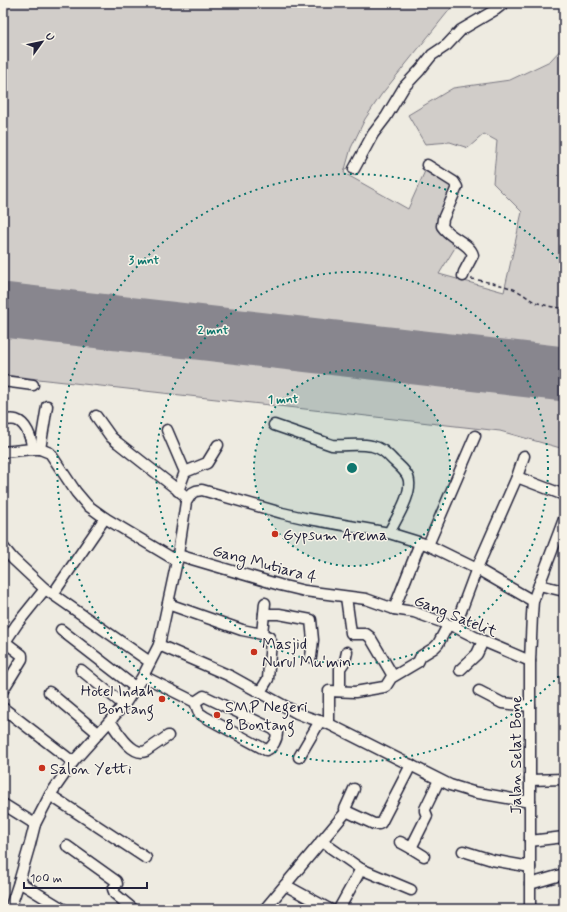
<svg xmlns="http://www.w3.org/2000/svg" width="567" height="912" font-family="Mynerve,sans-serif">
<rect width="100%" height="100%" fill="#eeebe1"/>
<filter id="ink" filterUnits="userSpaceOnUse"><feTurbulence type="fractalNoise" baseFrequency=".025" numOctaves="2"/><feDisplacementMap in="SourceGraphic" scale="8" xChannelSelector="R" yChannelSelector="G"/><feConvolveMatrix kernelMatrix="1 2 1 2 8 2 1 2 1" color-interpolation-filters="sRGB"/></filter>
<g filter="url(#ink)">
<g fill="#d1cdc9" stroke="#7a7882">
<polygon points="3,3 455,3 381,95 365,119 351,148 344,173 408,209 425,171 451,186 437,230 456,246 439,274 504,292 522,212 493,183 497,141 484,134 468,148 450,142 425,144 408,115 453,88 510,80 550,61 564,46 564,359 3,295"/>
<polygon points="3,324 564,388 564,449 500,431 3,375"/>
</g>
<g fill="none" stroke-linecap="round" stroke-linejoin="round">
<polyline stroke="#88868e" stroke-width="55" points="3,310 564,374"/>
<defs>
<g id="minor">
<path d="M427 165 454 182 457 187 443 219 442 226C449 238 470 243 473 255L464 272 463 276"/>
<polyline points="354,169 373,134 386,117 404,87 420,70 432,55 447,45 461,30 495,10 504,3"/>
<polyline points="3,381 33,385"/>
<polyline points="96,416 111,437 118,443 188,498"/>
<path d="M3 420C7 420 12 419 16 420 26 423 32 438 32 449"/>
<path d="M274 425 332 445C345 446 359 443 372 446 382 448 387 454 394 461 399 466 405 470 408 477 414 492 396 519 389 533"/>
<polyline points="167,430 185,472"/>
<polyline points="40,449 47,406"/>
<polyline points="3,452 32,449 40,449 50,453 76,492 87,505 105,518 177,561"/>
<polyline points="517,477 564,495"/>
<polyline points="178,491 185,472 207,463 218,445"/>
<polyline points="428,545 475,436"/>
<polyline points="3,547 13,559 45,589 150,662"/>
<polyline points="178,555 280,585 305,591 366,599 394,609 414,612 455,627 483,641 530,661"/>
<polyline points="539,585 564,591"/>
<polyline points="53,594 105,518"/>
<polyline points="346,597 351,633 352,634 366,634 370,637 393,676"/>
<polyline points="168,604 242,630 262,634 265,603"/>
<polyline points="394,609 420,543"/>
<polyline points="264,614 279,614 311,620 313,640 311,657"/>
<polyline points="455,627 477,568 517,477 524,456"/>
<polyline points="61,630 136,688"/>
<polyline points="3,645 17,624 45,589"/>
<polyline points="159,645 230,676 297,713 307,717 329,724 450,785 473,792 530,802"/>
<polyline points="81,670 124,705"/>
<polyline points="460,670 477,654 483,641"/>
<path d="M143 676 195 702 204 696 206 697 273 729 277 733C277 739 273 748 266 750L205 717 199 713 195 702"/>
<polyline points="3,690 22,659 22,655 5,642"/>
<polyline points="340,691 340,668 345,661 347,652"/>
<polyline points="479,691 502,703 530,706"/>
<polyline points="49,692 98,733"/>
<polyline points="260,692 268,679 271,641 269,637 262,634"/>
<polyline points="3,708 73,762"/>
<path d="M110 721C117 731 132 757 146 751L168 736"/>
<polyline points="329,724 329,691 355,692 384,687 386,686 391,678 418,662 421,656 434,648 438,644 448,625"/>
<polyline points="299,757 320,721"/>
<polyline points="530,780 564,779"/>
<polyline points="50,795 146,858"/>
<polyline points="3,804 35,824"/>
<polyline points="346,812 345,809 354,789"/>
<polyline points="321,841 361,869 411,890"/>
<polyline points="530,841 564,837"/>
<polyline points="400,842 411,848 427,816 425,811 425,809 439,780"/>
<polyline points="67,846 116,881 117,884 113,889 115,894 133,909"/>
<polyline points="411,848 424,856"/>
<polyline points="463,851 492,860 530,867"/>
<polyline points="19,882 63,909"/>
<polyline points="530,884 564,874"/>
<polyline points="285,885 329,909"/>
<polyline points="10,909 19,882 30,844 35,824 50,795 73,762 124,705 143,676 159,645 177,561 186,502 192,493 196,491 202,490 282,513 304,518 389,533 428,545 479,570 533,601"/>
<polyline points="265,909 346,812 348,812 374,824 379,824 381,823 411,765"/>
<polyline points="339,909 361,869"/>
<polyline points="530,909 530,661 532,615 533,601 564,519"/>
</g>
</defs>
<use href="#minor" stroke="#22223b" stroke-width="13"/>
<path stroke="#22223b" stroke-width="1.5" stroke-dasharray="4 3" stroke-linecap="butt" d="M471 279C485 281 498 284 511 288 520 291 526 297 533 301 543 305 554 308 564 308"/>
<use href="#minor" stroke="#f7f3e8" stroke-width="10"/>
</g>
</g>
<circle cx="352" cy="468" r="98" fill="#0f766e" fill-opacity=".12"/>
<g fill="none" stroke="#0f766e" stroke-width="2" stroke-dasharray="2 4">
<circle cx="352" cy="468" r="98"/>
<circle cx="352" cy="468" r="196"/>
<path d="M563 672A294 294 0 1 1 563 264"/>
</g>
<g fill="#c8321e" stroke="#f7f3e8" stroke-width="1.5">
<circle cx="275" cy="534" r="4"/>
<circle cx="254" cy="652" r="4"/>
<circle cx="162" cy="699" r="4"/>
<circle cx="217" cy="715" r="4"/>
<circle cx="42" cy="768" r="4"/>
</g>
<g text-anchor="middle" stroke-width="3" stroke-linejoin="round" paint-order="stroke">
<g font-size="16" fill="#22223b" stroke="#f7f3e8" text-anchor="start">
<text x="283" y="540">Gypsum Arema</text>
<text x="262" y="649">Masjid<tspan x="262" dy="18">Nurul Mu'min</tspan></text>
<text x="154" y="696" text-anchor="end">Hotel Indah<tspan x="154" dy="18">Bontang</tspan></text>
<text x="225" y="712">SMP Negeri<tspan x="225" dy="18">8 Bontang</tspan></text>
<text x="50" y="774">Salon Yetti</text>
</g>
<g font-size="16" fill="#22223b" stroke="#f7f3e8">
<text transform="translate(265 563) rotate(15)" y="6">Gang Mutiara 4</text>
<text transform="translate(456 615) rotate(22)" y="6">Gang Satelit</text>
<text transform="translate(515 755) rotate(-90)" y="6">Jalan Selat Bone</text>
</g>
</g>
<circle cx="352" cy="468" r="6" fill="#0f766e" stroke="#f7f3e8" stroke-width="2"/>
<g font-size="12" text-anchor="middle" font-weight="bold" fill="#0f766e" stroke="#f7f3e8" stroke-width="3" stroke-linejoin="round" paint-order="stroke">
<text x="144" y="264">3 mnt</text>
<text x="213" y="334">2 mnt</text>
<text x="283" y="403">1 mnt</text>
</g>
<rect width="567" height="912" fill="none" stroke="#f7f3e8" stroke-width="16"/>
<rect x="8" y="8" width="551" height="896" fill="none" stroke="#22223b" stroke-width="1.5" filter="url(#ink)"/>
<g transform="translate(42 42) rotate(57)" stroke="#f7f3e8" stroke-width="3" paint-order="stroke">
<path d="M0-3L7 15L0 10L-7 15Z" fill="#22223b"/>
<text y="-6" font-size="11" font-weight="bold" text-anchor="middle" fill="#22223b">U</text>
</g>
<path d="M24 882v6h123v-6" fill="none" stroke="#22223b" stroke-width="2"/>
<text x="30" y="882" font-size="12" fill="#22223b" stroke="#f7f3e8" stroke-width="3" paint-order="stroke">100 m</text>
</svg>
